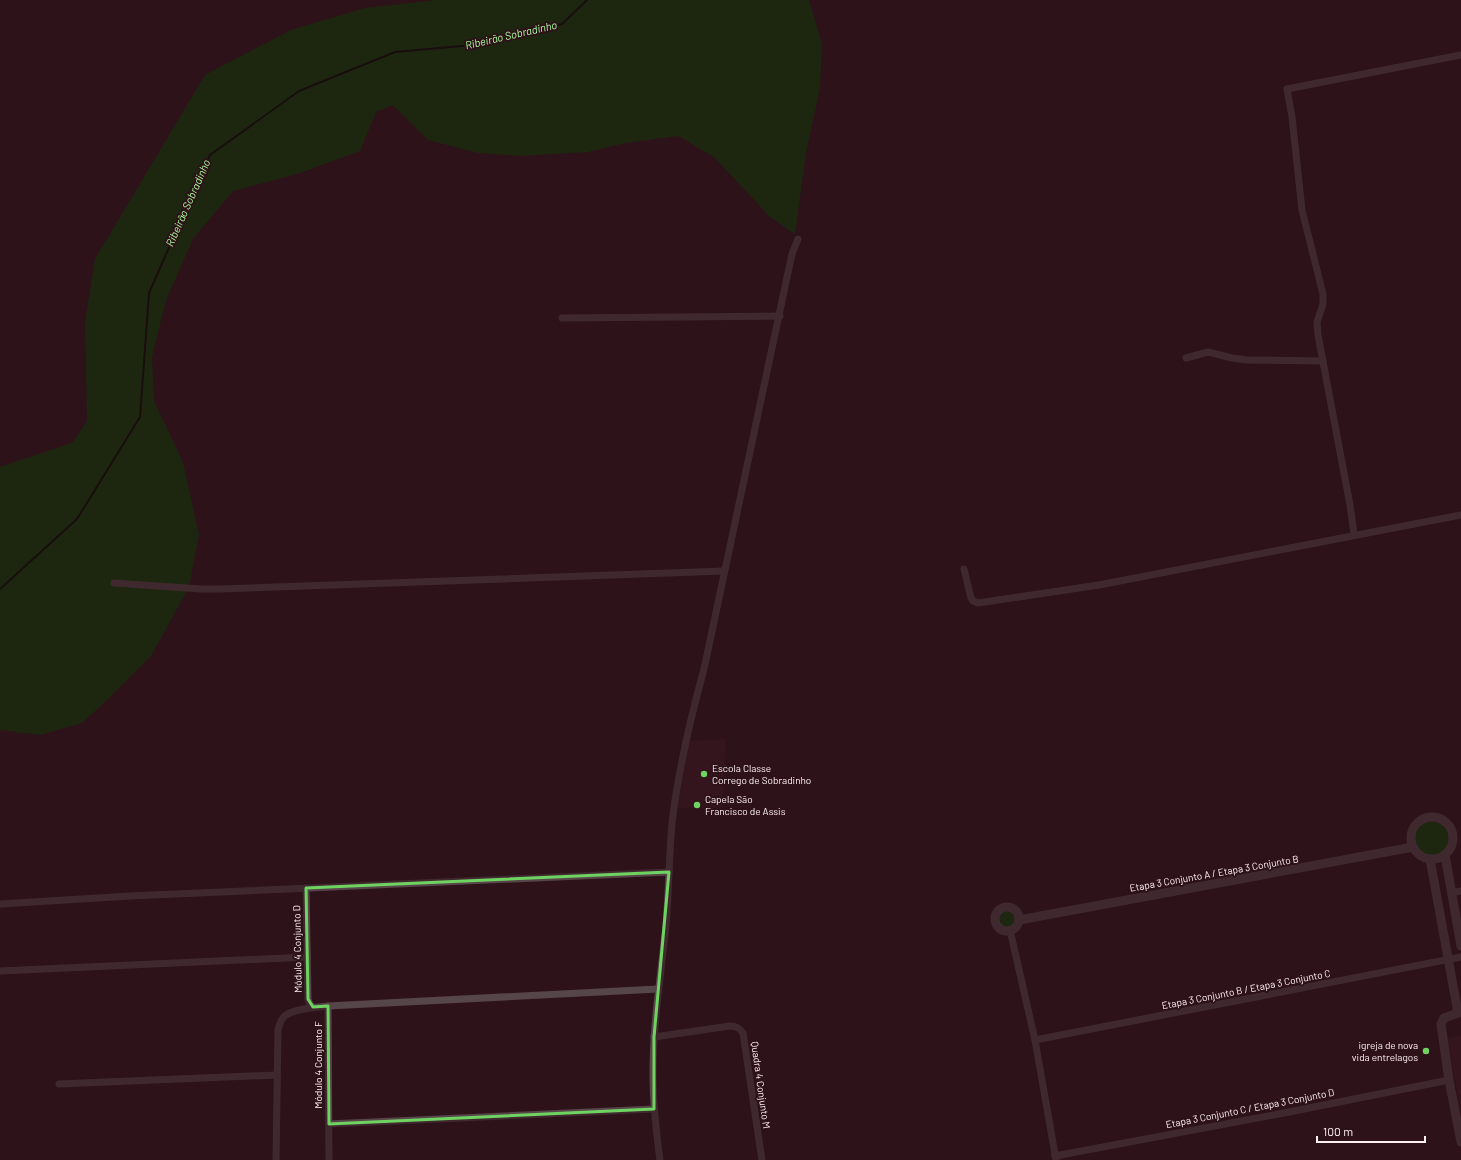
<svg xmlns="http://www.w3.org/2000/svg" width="1461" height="1160" font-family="Barlow,sans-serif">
<rect width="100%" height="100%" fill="#2e1219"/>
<g fill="#3d1822">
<polygon points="726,739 722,807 677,808 689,741"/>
<polygon points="1461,1035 1461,1112 1447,1038"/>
</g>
<g fill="#0b4003">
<polygon points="436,0 809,0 822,44 820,88 806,153 795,234 770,217 714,157 678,136 625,143 588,152 521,156 478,153 428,140 393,105 376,112 360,151 297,174 233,191 193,239 166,300 152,357 154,401 183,462 199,535 189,587 151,656 108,699 82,723 40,735 0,730 0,467 72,443 87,421 85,323 95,259 205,75 291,30 365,8"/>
<circle cx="1432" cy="838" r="17"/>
<circle cx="1007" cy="919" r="9"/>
</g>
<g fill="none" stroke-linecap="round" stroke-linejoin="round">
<polyline stroke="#000800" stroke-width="2" points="0,589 77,519 140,417 149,293 210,155 299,91 395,52 473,45 562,24 587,0"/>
<g stroke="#564649" stroke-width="7">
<polyline points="562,318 780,316"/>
<polyline points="1186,358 1208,352 1232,358 1247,360 1323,361"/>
<polyline points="1354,534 1350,505 1318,335 1317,322 1323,304 1323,294 1302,210 1292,117 1287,89 1461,55"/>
<polyline points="964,569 971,598 973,601 978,603 1099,585 1461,515"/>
<polyline points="114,583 201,589 220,589 724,571"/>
<polyline points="306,888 308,999 310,1005 313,1007"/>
<polyline points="1451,893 1461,891"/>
<polyline points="0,904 130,896 669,872"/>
<polyline points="1010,930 1035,1040 1056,1160"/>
<polyline points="0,971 307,957"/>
<polyline points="328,1006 329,1160"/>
<path d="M654 1037 730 1026C736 1026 740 1028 743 1033L762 1160"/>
<polyline points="1035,1040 1461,957"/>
<polyline points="59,1084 277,1075"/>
<polyline points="329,1124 654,1109"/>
<polyline points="1055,1156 1289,1112 1449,1080"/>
<path d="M276 1160 278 1030C279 1026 280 1022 283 1018 289 1009 317 1007 328 1006L658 989"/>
<path d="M660 1160C656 1131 653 1102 653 1073 653 1023 661 975 666 925 669 891 669 857 672 823 678 771 690 720 704 669L786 282 792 254 798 239"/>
</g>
<g stroke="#564649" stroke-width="9">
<circle cx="1432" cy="838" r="21"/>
<polyline points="1445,855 1461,946"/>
<polyline points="1430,859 1458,1013"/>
<circle cx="1007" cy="919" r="12"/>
<polyline points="1019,920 1413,847"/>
<polyline points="1461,1012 1444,1018 1441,1024 1449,1080 1461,1142"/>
</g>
</g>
<path d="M0 0H1461V1160H0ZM669 872 654 1037V1109L329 1124 328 1006 313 1007 308 999 306 888Z" fill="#2e1219" fill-opacity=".55" fill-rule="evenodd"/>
<path fill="none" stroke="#6ed360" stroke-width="3" stroke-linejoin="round" d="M669 872 654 1037V1109L329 1124 328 1006 313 1007 308 999 306 888Z"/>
<g fill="#6ed360" stroke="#2e1219" stroke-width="1.5">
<circle cx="704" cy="774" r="4"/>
<circle cx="697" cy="805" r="4"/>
<circle cx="1426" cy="1051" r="4"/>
</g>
<g text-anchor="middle" stroke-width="4" stroke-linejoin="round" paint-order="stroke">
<g font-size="10" fill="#fdf0f3" stroke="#2e1219" text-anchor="start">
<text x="712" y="772">Escola Classe<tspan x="712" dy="12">Corrego de Sobradinho</tspan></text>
<text x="705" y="803">Capela São<tspan x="705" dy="12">Francisco de Assis</tspan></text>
<text x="1418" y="1049" text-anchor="end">igreja de nova<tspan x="1418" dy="12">vida entrelagos</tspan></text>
</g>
<g font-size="10" fill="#fdf0f3" stroke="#2e1219">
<text transform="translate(1214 873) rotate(-10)" y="4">Etapa 3 Conjunto A / Etapa 3 Conjunto B</text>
<text transform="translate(297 949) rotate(-91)" y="4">Módulo 4 Conjunto D</text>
<text transform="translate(1246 989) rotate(-11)" y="4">Etapa 3 Conjunto B / Etapa 3 Conjunto C</text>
<text transform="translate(318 1065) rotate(-90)" y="4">Módulo 4 Conjunto F</text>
<text transform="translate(761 1085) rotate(82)" y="4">Quadra 4 Conjunto M</text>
<text transform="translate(1250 1108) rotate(-11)" y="4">Etapa 3 Conjunto C / Etapa 3 Conjunto D</text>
</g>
<g font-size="11" font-style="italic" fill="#a7fd9a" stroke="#2e1219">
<text transform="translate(511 35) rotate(-13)" y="4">Ribeirão Sobradinho</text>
<text transform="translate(188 203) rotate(-66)" y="4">Ribeirão Sobradinho</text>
</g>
</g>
<path d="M1317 1136v6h108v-6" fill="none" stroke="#fdf0f3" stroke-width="2"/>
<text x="1323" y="1136" font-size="12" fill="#fdf0f3" stroke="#2e1219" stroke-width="3" paint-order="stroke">100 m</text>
</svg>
